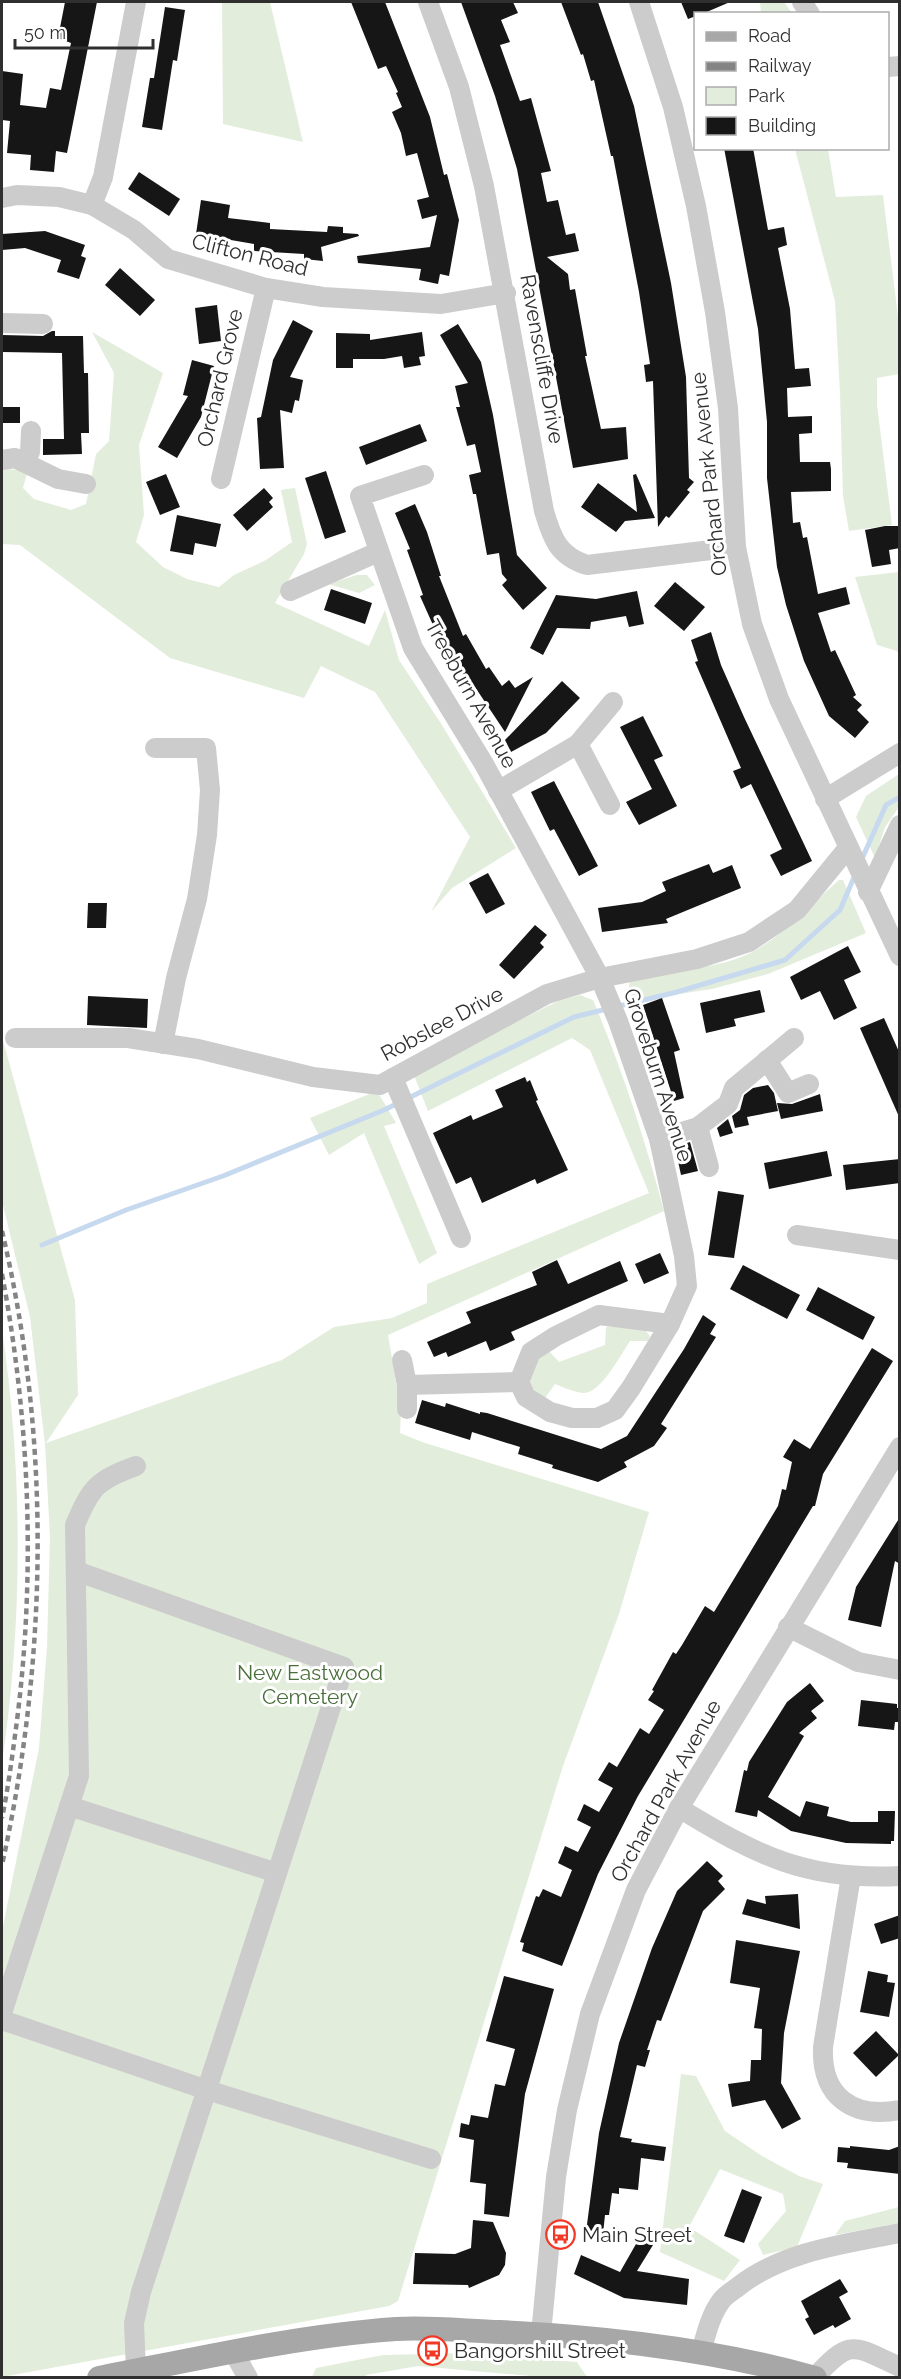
<svg xmlns="http://www.w3.org/2000/svg" width="901" height="2379" font-family="Raleway,sans-serif">
<rect width="100%" height="100%" fill="#fff"/>
<g fill="#e3eddc">
<polygon points="222,2 270,2 303,142 223,124"/>
<polygon points="760,2 784,2 792,13 761,13"/>
<polygon points="795,149 828,149 836,197 883,195 899,325 899,374 877,378 877,405 892,525 849,531 843,496 840,393 835,301"/>
<polygon points="92,332 163,373 139,445 144,515 136,542 163,567 187,579 219,587 234,575 266,560 292,542 281,490 295,488 307,544 304,554 275,603 369,646 385,610 399,660 442,725 516,848 452,888 431,912 470,837 375,692 321,666 304,698 170,658 20,545 2,544 2,469 28,470 23,488 34,499 71,510 86,504 96,454 109,441 114,373"/>
<polygon points="899,572 900,572 899,655 897,651 877,645 855,577"/>
<polygon points="357,575 367,575 375,585 359,593 328,584"/>
<polygon points="899,774 899,807 885,827 875,858 856,817 866,796"/>
<path d="M839 880H843L866 933 768 974 712 989 627 1002 630 979 638 975C675 970 721 969 754 951 787 933 812 903 839 880Z"/>
<path d="M580 995 593 1000C622 1069 645 1139 664 1211L388 1335 401 1411 400 1433 422 1442 649 1512 619 1614 563 1766 398 2301 389 2306 2 2377V1931L39 1748 47 1647 50 1537 45 1444 30 1317 2 1201V1037L75 1300 78 1395 46 1443 282 1360 334 1327 392 1318 427 1303V1284L649 1193 590 1050 572 1038 428 1111 413 1073 558 1001Z"/>
<polygon points="377,1091 396,1123 384,1126 437,1253 419,1264 364,1133 329,1155 310,1118"/>
<path d="M624 1325 643 1328 650 1336 648 1341H630C621 1354 600 1395 583 1393 573 1392 563 1387 555 1384L545 1398 537 1393 527 1382 531 1364 548 1350 559 1362 605 1345 606 1327Z"/>
<path d="M2 1329C23 1473 23 1620 2 1763Z"/>
<polygon points="681,2074 696,2076 725,2131 762,2156 799,2176 823,2184 797,2247 763,2255 758,2244 786,2211 783,2194 720,2169 689,2227 740,2260 724,2281 660,2252"/>
<polygon points="899,2207 899,2223 835,2235 845,2221"/>
<polygon points="470,2353 577,2362 587,2377 542,2377 418,2366 366,2375 365,2377 312,2377 316,2368 383,2355"/>
</g>
<g fill="none" stroke-linecap="round" stroke-linejoin="round">
<g stroke="#c7d9ef" stroke-width="5">
<polyline points="861,861 886,805 900,797"/>
<polyline points="42,1245 126,1210 223,1176 384,1110 574,1017 677,992 785,960 840,910 855,875"/>
</g>
</g>
<g fill="#161616">
<polygon points="65,2 97,2 67,153 56,151 54,172 30,170 31,155 7,153 10,121 2,120 2,71 23,74 20,105 46,108 50,88 61,90 71,43 58,38"/>
<polygon points="351,2 385,2 430,117 444,175 447,174 459,220 449,276 440,274 438,284 419,280 421,269 358,263 357,256 430,247 437,215 422,219 417,200 429,197 417,153 406,156 401,133 392,112 402,107 396,93 398,92 386,66 378,69"/>
<polygon points="461,2 513,2 518,13 501,20 510,42 500,45 520,101 531,98 551,171 541,173 547,202 558,200 566,235 575,233 579,251 547,257 568,274 570,290 575,289 587,356 585,356 601,429 626,427 628,459 573,468 517,169 495,96"/>
<polygon points="561,2 598,2 634,106 671,283 686,377 689,478 694,482 687,490 690,492 669,518 666,516 658,527 653,381 646,382 644,365 650,364 639,292 613,156 611,156 594,80 591,81 583,54 581,55"/>
<polygon points="681,2 730,2 702,14 696,14 696,16 688,19"/>
<polygon points="165,7 185,10 177,61 173,60 162,130 142,127 150,78 154,78"/>
<polygon points="724,148 753,148 768,230 784,227 787,245 778,248 790,309 795,369 809,368 811,386 787,388 788,417 812,416 812,433 799,434 800,462 830,462 831,469 831,491 791,492 793,523 800,522 803,538 807,537 818,594 846,587 850,604 818,613 831,652 835,650 856,695 853,697 862,705 857,710 869,722 855,738 829,716 804,661 786,605 777,567 767,478 767,422 758,329"/>
<polygon points="139,172 180,199 169,216 128,189"/>
<polygon points="201,200 230,205 228,218 270,223 270,229 327,232 328,226 343,227 343,233 358,234 359,236 321,247 323,261 304,259 304,254 254,251 254,244 196,234"/>
<polygon points="45,231 85,245 81,256 86,258 79,279 57,272 61,260 25,248 2,250 2,234"/>
<polygon points="120,268 155,300 140,316 105,285"/>
<polygon points="217,305 221,341 199,344 195,308"/>
<polygon points="293,320 313,331 290,377 303,380 299,401 295,400 292,413 280,410 284,468 260,469 257,418 261,417 273,360"/>
<polygon points="458,324 481,362 493,415 517,555 547,588 523,610 502,585 507,580 502,574 499,553 487,555 476,494 473,494 469,475 481,472 475,444 467,446 456,407 460,407 455,386 468,383 440,335"/>
<polygon points="52,331 55,331 55,336 83,336 84,373 88,373 89,433 81,433 82,454 43,455 43,439 64,439 62,353 2,352 2,335 43,336"/>
<polygon points="422,332 425,356 419,357 421,365 404,368 402,356 384,359 353,359 353,368 336,368 336,333 370,334 370,340"/>
<polygon points="192,360 214,366 201,417 177,458 158,447 188,396 183,395"/>
<rect x="2" y="407" width="18" height="16"/>
<polygon points="420,424 427,441 366,465 359,447"/>
<polygon points="326,471 346,532 325,539 305,478"/>
<polygon points="166,474 180,507 160,515 146,482"/>
<polygon points="636,474 655,518 625,521 616,532 581,507 598,483 637,512 633,475"/>
<polygon points="264,488 273,498 269,502 273,507 247,531 233,515"/>
<polygon points="415,504 427,532 441,576 439,576 463,636 466,634 486,669 489,667 502,686 509,680 515,688 533,677 505,732 475,687 472,690 439,634 437,634 420,596 423,595 407,550 410,549 395,513"/>
<polygon points="177,515 221,524 216,547 195,543 193,555 170,551"/>
<polygon points="885,526 900,526 900,548 889,550 891,564 872,567 865,530"/>
<polygon points="675,582 705,607 684,631 654,606"/>
<polygon points="331,589 372,603 365,624 324,610"/>
<polygon points="637,591 644,624 629,627 626,616 591,622 590,629 557,628 543,655 530,648 556,595 596,599"/>
<polygon points="711,632 721,665 744,717 812,861 781,876 770,855 782,849 751,784 741,789 733,771 741,768 695,662 698,661 691,640"/>
<polygon points="562,681 580,698 546,733 511,752 505,740"/>
<polygon points="643,716 663,756 654,760 677,806 639,825 626,802 652,789 620,727"/>
<polygon points="554,781 598,866 579,876 554,829 550,831 531,792"/>
<polygon points="709,864 713,873 732,865 741,888 666,919 668,923 602,932 598,908 642,902 666,891 662,882"/>
<polygon points="488,873 505,904 486,914 469,883"/>
<polygon points="88,903 107,903 106,928 87,928"/>
<polygon points="535,925 547,935 540,943 544,947 514,979 499,965"/>
<polygon points="848,946 861,972 844,980 857,1008 834,1020 820,991 801,1000 790,977"/>
<polygon points="760,990 765,1012 734,1019 736,1026 706,1033 700,1003"/>
<polygon points="88,996 148,999 147,1028 87,1025"/>
<polygon points="662,998 680,1050 674,1052 684,1098 674,1101 643,1005"/>
<polygon points="884,1018 900,1054 900,1119 860,1028"/>
<polygon points="525,1077 527,1082 530,1080 538,1100 536,1101 568,1170 537,1184 535,1179 482,1203 471,1177 456,1184 433,1133 471,1115 473,1120 503,1107 495,1090"/>
<polygon points="768,1085 774,1093 778,1111 747,1117 749,1125 735,1128 732,1116 740,1110 744,1095 753,1088"/>
<polygon points="820,1094 823,1111 781,1119 777,1103 792,1104"/>
<polygon points="728,1119 733,1133 720,1137 717,1128"/>
<polygon points="690,1142 698,1171 681,1175 675,1147"/>
<polygon points="827,1151 832,1176 769,1189 764,1163"/>
<polygon points="900,1159 900,1183 846,1190 843,1165"/>
<polygon points="718,1191 744,1195 734,1258 708,1255"/>
<polygon points="660,1253 669,1273 644,1284 635,1264"/>
<polygon points="557,1260 568,1284 620,1261 628,1281 511,1332 515,1340 490,1351 486,1341 448,1357 446,1352 434,1357 427,1342 471,1323 466,1312 537,1285 532,1272"/>
<polygon points="743,1265 800,1295 787,1319 730,1289"/>
<polygon points="818,1287 875,1317 863,1340 806,1310"/>
<polygon points="703,1315 716,1324 710,1334 716,1337 661,1424 667,1428 654,1446 624,1462 627,1467 598,1482 552,1468 553,1465 518,1454 520,1447 472,1432 470,1440 415,1423 422,1400 445,1407 446,1403 480,1414 480,1412 487,1413 601,1449 627,1436 684,1349"/>
<polygon points="872,1348 893,1361 823,1474 815,1506 813,1506 638,1796 598,1874 562,1966 522,1951 524,1943 520,1942 536,1896 539,1897 543,1889 561,1897 572,1870 558,1863 565,1846 578,1852 591,1827 577,1820 584,1804 599,1812 613,1788 598,1780 609,1762 617,1767 640,1728 649,1734 664,1710 648,1700 654,1691 652,1690 673,1652 676,1654 682,1645 705,1606 714,1612 778,1506 782,1489 786,1490 792,1462 783,1457 794,1439 810,1449"/>
<polygon points="900,1517 900,1564 895,1561 881,1627 848,1620 856,1587"/>
<polygon points="810,1683 824,1701 811,1711 817,1718 799,1733 804,1736 768,1797 800,1817 806,1801 829,1807 827,1816 851,1822 878,1822 878,1811 895,1811 894,1841 891,1841 891,1844 846,1843 791,1831 758,1810 757,1817 735,1812 744,1770 747,1771 749,1762 787,1702"/>
<polygon points="861,1700 897,1704 897,1708 900,1708 900,1722 895,1722 894,1730 858,1726"/>
<polygon points="707,1861 723,1876 718,1881 725,1889 703,1911 661,2021 657,2020 647,2050 650,2050 645,2067 637,2065 620,2137 632,2139 631,2142 666,2147 664,2161 641,2158 638,2190 619,2188 619,2194 612,2193 609,2215 605,2215 603,2234 586,2232 599,2133 619,2043 652,1948 677,1891"/>
<polygon points="798,1894 800,1929 742,1914 747,1899 766,1904 765,1896"/>
<polygon points="900,1915 900,1938 881,1944 874,1924"/>
<polygon points="736,1940 800,1951 784,2033 781,2083 801,2119 782,2129 765,2100 732,2107 728,2084 750,2081 751,2060 761,2060 762,2029 754,2028 760,1988 730,1983"/>
<polygon points="868,1971 888,1975 887,1982 895,1983 889,2017 860,2012"/>
<polygon points="504,1976 554,1989 525,2094 509,2217 484,2214 486,2184 470,2182 474,2140 459,2137 461,2123 469,2125 471,2115 488,2118 495,2084 505,2086 515,2049 486,2041"/>
<polygon points="876,2031 899,2055 876,2077 853,2053"/>
<polygon points="850,2146 889,2150 900,2146 900,2174 847,2168 848,2163 837,2162 838,2147 850,2148"/>
<polygon points="742,2189 762,2197 744,2243 724,2236"/>
<polygon points="473,2220 493,2222 506,2253 505,2265 499,2275 469,2288 468,2285 413,2284 415,2253 455,2254 471,2248"/>
<polygon points="640,2237 653,2245 637,2271 689,2279 687,2305 624,2298 574,2274 581,2255 620,2272"/>
<polygon points="840,2279 848,2292 839,2297 851,2319 835,2328 833,2325 814,2335 805,2319 809,2317 801,2301"/>
</g>
<g fill="none" stroke-linecap="round" stroke-linejoin="round">
<g stroke="#ccc" stroke-width="20">
<path d="M428 2 459 87 484 186 544 511C552 538 558 556 587 565L736 547"/>
<polyline points="639,2 673,107 696,206 715,312 728,408 736,547 752,624 779,699 900,956"/>
<polyline points="802,2 810,14"/>
<polyline points="888,67 900,66"/>
<polyline points="2,198 17,195 59,197 92,205 134,230 168,259 266,288 323,297 441,304 506,293"/>
<polyline points="92,205 103,177 136,2"/>
<polyline points="2,323 43,324"/>
<polyline points="2,460 15,458 58,479 86,484"/>
<polyline points="24,462 30,452 31,431"/>
<polyline points="221,479 266,288"/>
<polyline points="290,591 378,552"/>
<polyline points="578,744 610,805"/>
<polyline points="155,748 206,748 210,790 207,835 197,899 176,978 163,1044"/>
<polyline points="498,791 578,744 613,702"/>
<polyline points="825,799 900,753"/>
<polyline points="868,892 900,825"/>
<polyline points="15,1038 128,1038 198,1049 313,1077 380,1085 547,994 600,978 697,959 749,942 797,910 847,849"/>
<polyline points="767,1060 788,1093 809,1084"/>
<polyline points="393,1078 461,1238"/>
<polyline points="698,1127 709,1167"/>
<polyline points="659,1139 698,1127 728,1104 734,1088 794,1038"/>
<polyline points="797,1235 900,1250"/>
<polyline points="402,1360 407,1385 407,1409"/>
<polyline points="519,1382 531,1352 556,1336 599,1315 670,1324"/>
<polyline points="407,1385 519,1382 526,1397 550,1412 572,1418 597,1418 615,1410 631,1388 670,1324 687,1286 684,1256 659,1139 618,1021 600,978 484,764 413,648 360,496 424,475"/>
<polyline points="76,1571 344,1667 141,2292 134,2323 136,2371"/>
<polyline points="788,1627 858,1662 900,1670"/>
<polyline points="69,1806 277,1873"/>
<path d="M679 1808C756 1855 806 1881 900 1876"/>
<path d="M851 1876 823 2047C821 2096 852 2119 900 2110"/>
<path d="M2 2013 79 1776 75 1525C91 1487 97 1480 136 1466"/>
<polyline points="2,2020 207,2090 431,2159"/>
<polyline points="541,2334 556,2177 567,2110 590,2014 636,1890 679,1808 900,1447"/>
<path d="M701 2352C706 2335 710 2316 721 2301 725 2295 733 2291 739 2286 784 2251 845 2244 900 2233"/>
<polyline points="234,2353 248,2378"/>
<path d="M815 2377C852 2337 853 2346 900 2367"/>
</g>
<path stroke="#a7a7a7" stroke-width="24" d="M99 2378C197 2359 296 2336 396 2329 431 2327 466 2331 500 2332 607 2337 713 2349 815 2378"/>
<g stroke="#848484" stroke-width="4.5" stroke-dasharray="6 4.5" stroke-linecap="butt">
<path d="M2 1231C51 1438 48 1657 2 1865"/>
<path d="M2 1274C30 1423 36 1577 16 1728 12 1758 8 1789 2 1818"/>
</g>
</g>
<defs>
<symbol id="bus-ring" viewBox="-11 -11 22 22"><circle r="9.5" fill="#fff" stroke="#f23926" stroke-width="1.5"/><path d="M-5-6H5V4H4V6H2V4H-2V6H-4V4H-5ZM-3.5-4V0h7V-4ZM-3.5 1.2v1.5H-2V1.2ZM2 1.2v1.5H3.5V1.2Z" fill="#f23926"/></symbol>
</defs>
<g fill-rule="evenodd">
<use href="#bus-ring" x="544" y="2218" width="33" height="33"/>
<use href="#bus-ring" x="416" y="2334" width="33" height="33"/>
</g>
<g text-anchor="middle" stroke-width="6" stroke-linejoin="round" paint-order="stroke">
<g font-size="21" fill="#2f2f2f" stroke="#fff">
<text transform="translate(250 255) rotate(14)" y="7">Clifton Road</text>
<text transform="translate(542 359) rotate(80)" y="7">Ravenscliffe Drive</text>
<text transform="translate(220 378) rotate(-77)" y="7">Orchard Grove</text>
<text transform="translate(709 474) rotate(-96)" y="7">Orchard Park Avenue</text>
<text transform="translate(471 694) rotate(61)" y="7">Treeburn Avenue</text>
<text transform="translate(442 1024) rotate(-28)" y="7">Robslee Drive</text>
<text transform="translate(658 1075) rotate(72)" y="7">Groveburn Avenue</text>
<text transform="translate(666 1791) rotate(-61)" y="7">Orchard Park Avenue</text>
</g>
<g font-size="21" fill="#496f39" stroke="#fff">
<text x="310" y="1680">New Eastwood<tspan x="310" dy="24">Cemetery</tspan></text>
</g>
<g font-size="21" fill="#2f2f2f" stroke="#fff" text-anchor="start">
<text x="582" y="2242">Main Street</text>
<text x="454" y="2358">Bangorshill Street</text>
</g>
</g>
<rect width="901" height="2379" fill="none" stroke="#2f2f2f" stroke-width="6"/>
<rect x="694" y="12" width="195" height="138" fill="#ffffff" stroke="#acacac" stroke-width="1.5"/>
<rect x="706" y="32" width="30" height="9" fill="#a7a7a7" stroke="#acacac" stroke-width="1.5"/>
<text x="748" y="42" font-size="18" fill="#2f2f2f">Road</text>
<rect x="706" y="62" width="30" height="9" fill="#848484" stroke="#acacac" stroke-width="1.5"/>
<text x="748" y="72" font-size="18" fill="#2f2f2f">Railway</text>
<rect x="706" y="87" width="30" height="18" fill="#e3eddc" stroke="#acacac" stroke-width="1.5"/>
<text x="748" y="102" font-size="18" fill="#2f2f2f">Park</text>
<rect x="706" y="117" width="30" height="18" fill="#161616" stroke="#acacac" stroke-width="1.5"/>
<text x="748" y="132" font-size="18" fill="#2f2f2f">Building</text>
<path d="M15 39v9h138v-9" fill="none" stroke="#2f2f2f" stroke-width="3"/>
<text x="24" y="39" font-size="18" fill="#2f2f2f" stroke="#ffffff" stroke-width="4.5" paint-order="stroke">50 m</text>
</svg>
